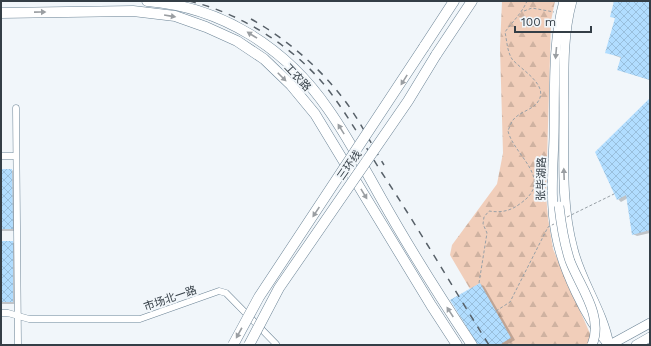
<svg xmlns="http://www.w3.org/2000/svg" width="651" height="346" font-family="'Work Sans','Noto Sans SC',sans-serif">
<defs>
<pattern id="forest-firs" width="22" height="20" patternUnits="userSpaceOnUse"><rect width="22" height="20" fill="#f1ceba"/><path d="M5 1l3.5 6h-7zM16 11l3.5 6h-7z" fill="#cfb2a1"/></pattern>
<pattern id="building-cross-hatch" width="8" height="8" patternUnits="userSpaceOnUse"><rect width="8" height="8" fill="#b1ddff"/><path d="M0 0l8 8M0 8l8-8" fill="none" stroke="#99bfdc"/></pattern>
</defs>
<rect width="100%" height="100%" fill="#f1f6fa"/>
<polygon fill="url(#forest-firs)" points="502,1 555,1 551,21 546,195 548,218 553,249 595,345 503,345 450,255 452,245 497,184 503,153 500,48"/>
<g fill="#0003">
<polygon points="615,1 650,1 650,80 618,70 621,58 606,52 616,19 611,16"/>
<polygon points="650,99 650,233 637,236 633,234 628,198 621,202 618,199"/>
<polygon points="1,170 12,170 16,173 16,231 1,231"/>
<polygon points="1,242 12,242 16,244 17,304 1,304"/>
<polygon points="480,284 484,286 515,340 506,345 478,345"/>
</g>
<g fill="url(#building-cross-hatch)">
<polygon points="614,1 650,1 650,80 617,70 621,57 605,53 615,18 610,17"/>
<polygon points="650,98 650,230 632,235 626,195 617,200 595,152"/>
<polygon points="1,169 12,169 13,229 1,229"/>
<rect x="1" y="241" width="12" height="61"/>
<polygon points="480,283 511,338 499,345 478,345 450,300"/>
</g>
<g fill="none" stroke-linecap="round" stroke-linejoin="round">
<defs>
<g id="minor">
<polyline points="16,108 18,345"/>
<polyline points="1,156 15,156"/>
<polyline points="1,313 8,313 29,319 140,319 219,291 226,293 276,344"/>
</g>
<g id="secondary">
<path d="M564 1C552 44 555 92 554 137 553 169 550 202 556 234 562 268 586 319 609 345"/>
<path d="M572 1C562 37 564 76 564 113 564 158 561 205 573 249 581 282 603 311 609 345"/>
<polyline points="610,345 650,323"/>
<polyline points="636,345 650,337"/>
</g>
<g id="trunk">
<path d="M147 1C222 7 286 48 328 109 348 137 364 168 381 198 409 248 440 297 472 345"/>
<polyline points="1,13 133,11 175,16 206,27 237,41 264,59 291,85 315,114 431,305 457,345"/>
<polyline points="424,47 454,1"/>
<polyline points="436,55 472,1"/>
</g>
</defs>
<use href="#minor" stroke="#6b8395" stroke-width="7"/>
<use href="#secondary" stroke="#6b8395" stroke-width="10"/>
<use href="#trunk" stroke="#6b8395" stroke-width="11"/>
<g stroke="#98a0a6" stroke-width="1" stroke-dasharray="3 2" stroke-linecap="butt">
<polyline points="524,11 532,8 554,12"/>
<path d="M479 283 487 233 483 224 484 217 489 211C501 213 511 211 521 203 555 179 514 156 508 131 509 128 511 123 513 120 520 111 534 110 539 100 548 84 520 69 512 59 507 51 507 41 505 32 513 21 522 13 527 1"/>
</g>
<use href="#minor" stroke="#fff" stroke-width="6"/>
<use href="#secondary" stroke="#fff" stroke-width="9"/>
<use href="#trunk" stroke="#fff" stroke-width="10"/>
<g stroke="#576068" stroke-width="1.5" stroke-dasharray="7 7" stroke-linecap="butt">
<path d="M189 1C244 14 303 52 335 99 352 122 366 148 382 173 419 229 453 288 489 345"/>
<path d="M251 19C286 39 317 65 342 97 358 117 370 142 384 165"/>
</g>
<defs>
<path id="secondary-bridge" d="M559 206C561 224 564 243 570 261 580 287 604 316 592 345"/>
<g id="trunk-bridge">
<polyline points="233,345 259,297 424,47"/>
<polyline points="249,345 279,288 408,101 436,55"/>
</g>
</defs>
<use href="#secondary-bridge" stroke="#6b8395" stroke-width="10" stroke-linecap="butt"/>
<use href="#trunk-bridge" stroke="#6b8395" stroke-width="11" stroke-linecap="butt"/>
<g stroke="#98a0a6" stroke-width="1" stroke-dasharray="3 2" stroke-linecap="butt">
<polyline points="567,217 614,194"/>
<polyline points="496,311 510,302 548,227 554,224"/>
</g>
<use href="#secondary-bridge" stroke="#fff" stroke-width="9"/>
<use href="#trunk-bridge" stroke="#fff" stroke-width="10"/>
</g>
<defs><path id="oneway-solid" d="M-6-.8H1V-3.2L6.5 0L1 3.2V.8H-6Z"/></defs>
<g fill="#9a9ea2">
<use href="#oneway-solid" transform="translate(40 12) rotate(-1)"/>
<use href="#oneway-solid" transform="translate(170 16) rotate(9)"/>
<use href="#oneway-solid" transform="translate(252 35) rotate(-148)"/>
<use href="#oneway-solid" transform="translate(556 53) rotate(95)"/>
<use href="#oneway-solid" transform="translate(282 77) rotate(45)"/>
<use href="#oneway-solid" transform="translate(404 80) rotate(122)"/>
<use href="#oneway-solid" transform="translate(341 129) rotate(-122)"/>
<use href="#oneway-solid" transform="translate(564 174) rotate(-92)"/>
<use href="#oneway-solid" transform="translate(364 194) rotate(59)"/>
<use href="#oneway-solid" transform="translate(316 212) rotate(124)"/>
<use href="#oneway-solid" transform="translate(450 312) rotate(-123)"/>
<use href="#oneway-solid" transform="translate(239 333) rotate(119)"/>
</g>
<g text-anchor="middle" stroke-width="4" stroke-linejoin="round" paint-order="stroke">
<g font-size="11" fill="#343e46" stroke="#f1f6fa">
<text transform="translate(298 77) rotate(47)" y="4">工农路</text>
<text transform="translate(349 165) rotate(-55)" y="4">三环线</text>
<text transform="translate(541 179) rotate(-89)" y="4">张毕湖路</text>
<text transform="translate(170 298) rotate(-19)" y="4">市场北一路</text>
</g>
</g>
<rect width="651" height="346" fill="none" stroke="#343e46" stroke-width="4"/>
<path d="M515 26v6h76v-6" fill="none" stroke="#343e46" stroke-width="2"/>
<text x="521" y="26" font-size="12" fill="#343e46" stroke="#f1f6fa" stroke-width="3" paint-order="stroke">100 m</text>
</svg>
